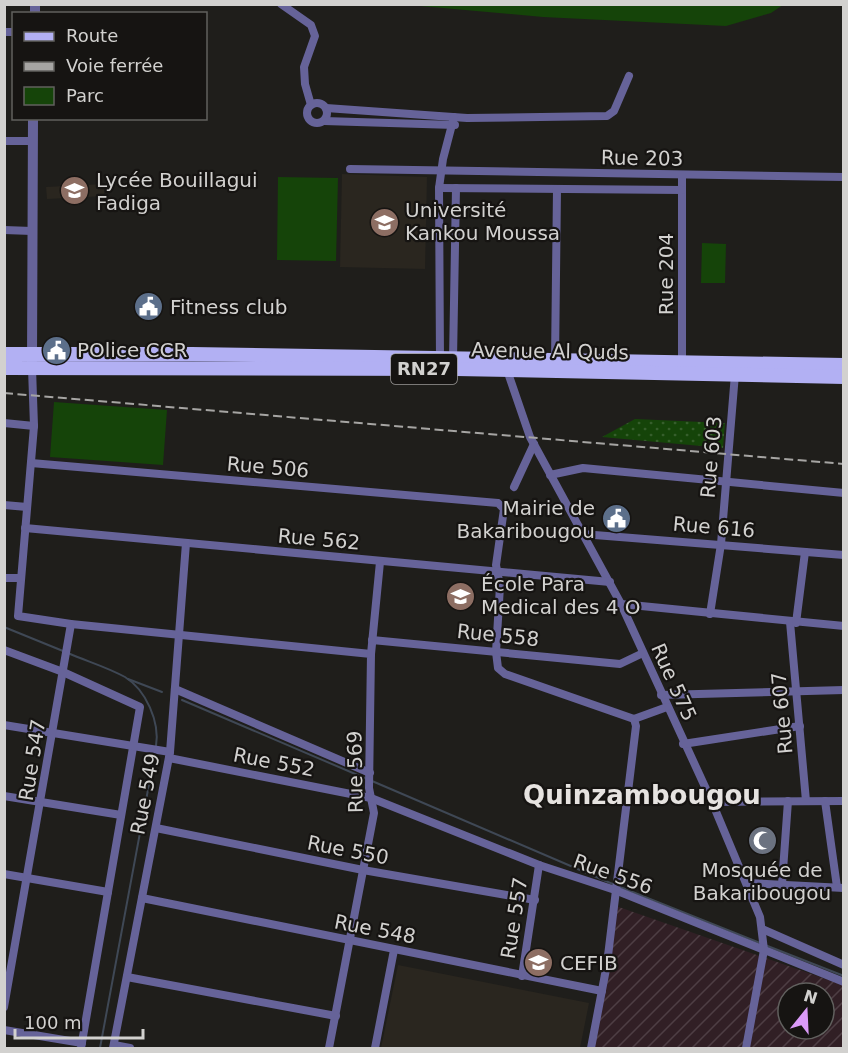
<svg xmlns="http://www.w3.org/2000/svg" width="848" height="1053" font-family="'DejaVu Sans',sans-serif">
<defs>
<pattern id="industrial-furrows" width="10" height="10" patternUnits="userSpaceOnUse" patternTransform="scale(1.5)"><rect width="10" height="10" fill="#311f25"/><path d="M-1 1l2-2M0 10L10 0M9 11l2-2" fill="none" stroke="#4e3e44"/></pattern>
<pattern id="grass-dots" width="8" height="8" patternUnits="userSpaceOnUse" patternTransform="scale(1.5)"><rect width="8" height="8" fill="#154409"/><path d="M2 2h.1M6 6h.1" fill="none" stroke="#365e2c" stroke-width="1.8" stroke-linecap="round"/></pattern>
</defs>
<rect width="100%" height="100%" fill="#1f1e1b"/>
<g fill="#2a261f">
<polygon points="342,174 427,177 425,269 340,267"/>
<polygon points="104,184 104,196 47,199 46,187"/>
<polygon points="398,965 589,1003 580,1048 381,1048"/>
</g>
<path fill="url(#industrial-furrows)" fill-rule="evenodd" d="M613 905 843 985V1048H588ZM788 993H824V1029H788Z"/>
<polygon fill="url(#grass-dots)" points="635,419 725,423 723,448 602,437"/>
<g fill="#154409">
<polygon points="409,5 783,5 771,13 726,26 543,17"/>
<polygon points="278,177 338,178 336,261 277,260"/>
<polygon points="702,243 726,244 725,283 701,283"/>
<polygon points="54,402 167,410 163,465 50,457"/>
</g>
<g fill="none" stroke-linecap="round" stroke-linejoin="round">
<g stroke="#3f4855" stroke-width="2">
<polyline points="4,627 63,651"/>
<path d="M68 653C86 661 107 667 125 677 146 690 160 722 156 746"/>
<polyline points="128,679 162,692"/>
<polyline points="182,700 367,779"/>
<polyline points="372,781 615,885"/>
<polyline points="620,887 760,943"/>
<polyline points="765,945 844,976"/>
<polyline points="100,1048 155,752"/>
</g>
<g stroke="#666399" stroke-width="8">
<polyline points="281,4 311,25 315,36 304,67 305,84 311,105"/>
<polyline points="4,32 14,32"/>
<circle cx="317" cy="113" r="10"/>
<polyline points="326,108 467,118 607,116 614,111 629,76"/>
<polyline points="324,121 455,125"/>
<polyline points="4,141 33,141"/>
<polyline points="350,169 844,177"/>
<polyline points="682,175 682,367"/>
<polyline points="439,188 682,190"/>
<polyline points="4,230 32,231"/>
<polyline points="440,360 439,188 443,159 454,117"/>
<polyline points="453,360 456,188"/>
<polyline points="555,361 557,189"/>
<polyline points="32,368 34,426 18,616 71,624 371,654 369,788 374,813 329,1048"/>
<polyline points="507,370 530,437 621,604 712,802 760,917 764,950 746,1048"/>
<polyline points="4,423 34,426"/>
<polyline points="31,463 498,503 504,509 496,565 500,586 496,652 498,668 505,674 634,719 667,707"/>
<polyline points="550,475 583,468 844,493"/>
<polyline points="514,487 534,444"/>
<polyline points="4,505 27,507"/>
<polyline points="25,528 610,582"/>
<polyline points="582,534 844,555"/>
<polyline points="4,578 21,578"/>
<polyline points="621,604 844,626"/>
<polyline points="710,614 721,544 735,374"/>
<polyline points="790,622 806,801"/>
<polyline points="796,623 805,552"/>
<polyline points="372,640 620,664 643,653"/>
<polyline points="4,650 63,672 140,707 81,1048"/>
<polyline points="371,654 380,562"/>
<polyline points="175,689 370,773"/>
<polyline points="661,695 844,690"/>
<polyline points="4,725 170,752"/>
<polyline points="683,744 800,726"/>
<polyline points="169,758 371,798 539,865 615,890 844,982"/>
<polyline points="4,796 121,815"/>
<polyline points="825,801 837,887"/>
<polyline points="712,802 844,801"/>
<polyline points="156,828 363,870 535,900"/>
<polyline points="4,874 108,892"/>
<polyline points="747,883 844,888"/>
<polyline points="782,884 788,801"/>
<polyline points="142,898 602,991"/>
<polyline points="762,929 844,965"/>
<polyline points="522,976 539,865"/>
<polyline points="127,977 336,1016"/>
<polyline points="4,1007 71,624"/>
<polyline points="4,1030 82,1043"/>
<polyline points="114,1045 130,1048"/>
<polyline points="113,1048 170,752 186,543"/>
<polyline points="375,1048 394,950"/>
<polyline points="591,1048 607,964 636,726 634,719"/>
</g>
<g stroke="#666399" stroke-width="10">
<polyline points="35,14 35,4"/>
<polyline points="32,361 33,118"/>
</g>
<g stroke="#b2b0f3" stroke-width="14">
<polyline points="4,354 192,354 844,365"/>
<polyline points="4,368 456,369 844,377"/>
</g>
<polyline stroke="#a6a5a3" stroke-width="2" stroke-dasharray="9 4.5" stroke-linecap="butt" points="4,393 844,464"/>
</g>
<defs>
<symbol id="school-disc" viewBox="-11 -11 22 22"><circle r="9.5" fill="#8d6e63" stroke="#161412"/><path d="M0-5L7-2L0 1L-7-2ZM-4 1L0 2.5L4 1V4Q0 6-4 4Z" fill="#fff"/></symbol>
<symbol id="university-disc" viewBox="-11 -11 22 22"><circle r="9.5" fill="#8d6e63" stroke="#161412"/><path d="M0-5L7-2L0 1L-7-2ZM-4 1L0 2.5L4 1V4Q0 6-4 4Z" fill="#fff"/></symbol>
<symbol id="civic-disc" viewBox="-11 -11 22 22"><circle r="9.5" fill="#5c6f8a" stroke="#161412"/><path d="M-.6-6.5H3V-4.5H.6V-3L4-1V1h2V6H-6V1h2V-1L-.6-3ZM-1.2 2.5V6h2.4V2.5Z" fill="#fff"/></symbol>
<symbol id="mosque-disc" viewBox="-11 -11 22 22"><circle r="9.5" fill="#6b7280" stroke="#161412"/><path d="M3.5-4.9A6 6 0 1 0 3.5 4.9A5 5 0 1 1 3.5-4.9Z" fill="#fff"/></symbol>
</defs>
<g fill-rule="evenodd">
<use href="#school-disc" x="58" y="174" width="33" height="33"/>
<use href="#university-disc" x="368" y="206" width="33" height="33"/>
<use href="#civic-disc" x="132" y="290" width="33" height="33"/>
<use href="#civic-disc" x="40" y="334" width="33" height="33"/>
<use href="#civic-disc" x="600" y="502" width="33" height="33"/>
<use href="#school-disc" x="444" y="580" width="33" height="33"/>
<use href="#mosque-disc" x="746" y="824" width="33" height="33"/>
<use href="#university-disc" x="522" y="946" width="33" height="33"/>
</g>
<g text-anchor="middle" stroke-width="4.5" stroke-linejoin="round" paint-order="stroke">
<rect fill="#161412" stroke="#9a9896" stroke-width="1.5" x="391" y="354" width="66" height="30" rx="4.5"/>
<g font-size="18" font-weight="bold" fill="#d2d1cf">
<text x="424" y="375">RN27</text>
</g>
<g font-size="20" fill="#d2d1cf" stroke="#161412">
<text transform="translate(642 158) rotate(1)" y="7">Rue 203</text>
<text transform="translate(666 274) rotate(-90)" y="7">Rue 204</text>
<text transform="translate(550 351) rotate(1)" y="7">Avenue Al Quds</text>
<text transform="translate(711 457) rotate(-85)" y="7">Rue 603</text>
<text transform="translate(268 467) rotate(5)" y="7">Rue 506</text>
<text transform="translate(714 527) rotate(5)" y="7">Rue 616</text>
<text transform="translate(319 539) rotate(5)" y="7">Rue 562</text>
<text transform="translate(498 635) rotate(6)" y="7">Rue 558</text>
<text transform="translate(674 682) rotate(66)" y="7">Rue 575</text>
<text transform="translate(782 713) rotate(-95)" y="7">Rue 607</text>
<text transform="translate(32 760) rotate(-81)" y="7">Rue 547</text>
<text transform="translate(274 762) rotate(11)" y="7">Rue 552</text>
<text transform="translate(355 772) rotate(-91)" y="7">Rue 569</text>
<text transform="translate(145 794) rotate(-79)" y="7">Rue 549</text>
<text transform="translate(348 850) rotate(11)" y="7">Rue 550</text>
<text transform="translate(613 874) rotate(20)" y="7">Rue 556</text>
<text transform="translate(514 918) rotate(-81)" y="7">Rue 557</text>
<text transform="translate(375 929) rotate(11)" y="7">Rue 548</text>
</g>
<g font-size="20" fill="#d2d1cf" stroke="#161412" text-anchor="start">
<text x="96" y="187">Lycée Bouillagui<tspan x="96" dy="23">Fadiga</tspan></text>
<text x="405" y="217">Université<tspan x="405" dy="23">Kankou Moussa</tspan></text>
<text x="170" y="314">Fitness club</text>
<text x="77" y="357">POlice CCR</text>
<text x="595" y="515" text-anchor="end">Mairie de<tspan x="595" dy="23">Bakaribougou</tspan></text>
<text x="481" y="591">École Para<tspan x="481" dy="23">Medical des 4 O</tspan></text>
<text x="762" y="877" text-anchor="middle">Mosquée de<tspan x="762" dy="23">Bakaribougou</tspan></text>
<text x="560" y="970">CEFIB</text>
</g>
<g font-size="26" font-weight="bold" fill="#e6e3e0" stroke="#161412">
<text x="642" y="804">Quinzambougou</text>
</g>
</g>
<rect width="848" height="1053" fill="none" stroke="#d2d1cf" stroke-width="12"/>
<rect x="12" y="12" width="195" height="108" fill="#161412" stroke="#61605e" stroke-width="1.5"/>
<rect x="24" y="32" width="30" height="9" fill="#b2b0f3" stroke="#61605e" stroke-width="1.5"/>
<text x="66" y="42" font-size="18" fill="#d2d1cf">Route</text>
<rect x="24" y="62" width="30" height="9" fill="#a6a5a3" stroke="#61605e" stroke-width="1.5"/>
<text x="66" y="72" font-size="18" fill="#d2d1cf">Voie ferrée</text>
<rect x="24" y="87" width="30" height="18" fill="#154409" stroke="#61605e" stroke-width="1.5"/>
<text x="66" y="102" font-size="18" fill="#d2d1cf">Parc</text>
<g transform="translate(806 1011) rotate(18)"><circle r="28" fill="#161412" stroke="#61605e" stroke-width="1.5"/>
<path d="M0-4.5L10 22L0 15L-10 22Z" fill="#da9af7"/>
<text y="-9" font-size="16" font-weight="bold" text-anchor="middle" fill="#d2d1cf">N</text>
</g>
<path d="M15 1029v9h128v-9" fill="none" stroke="#d2d1cf" stroke-width="3"/>
<text x="24" y="1029" font-size="18" fill="#d2d1cf" stroke="#161412" stroke-width="4.5" paint-order="stroke">100 m</text>
</svg>
